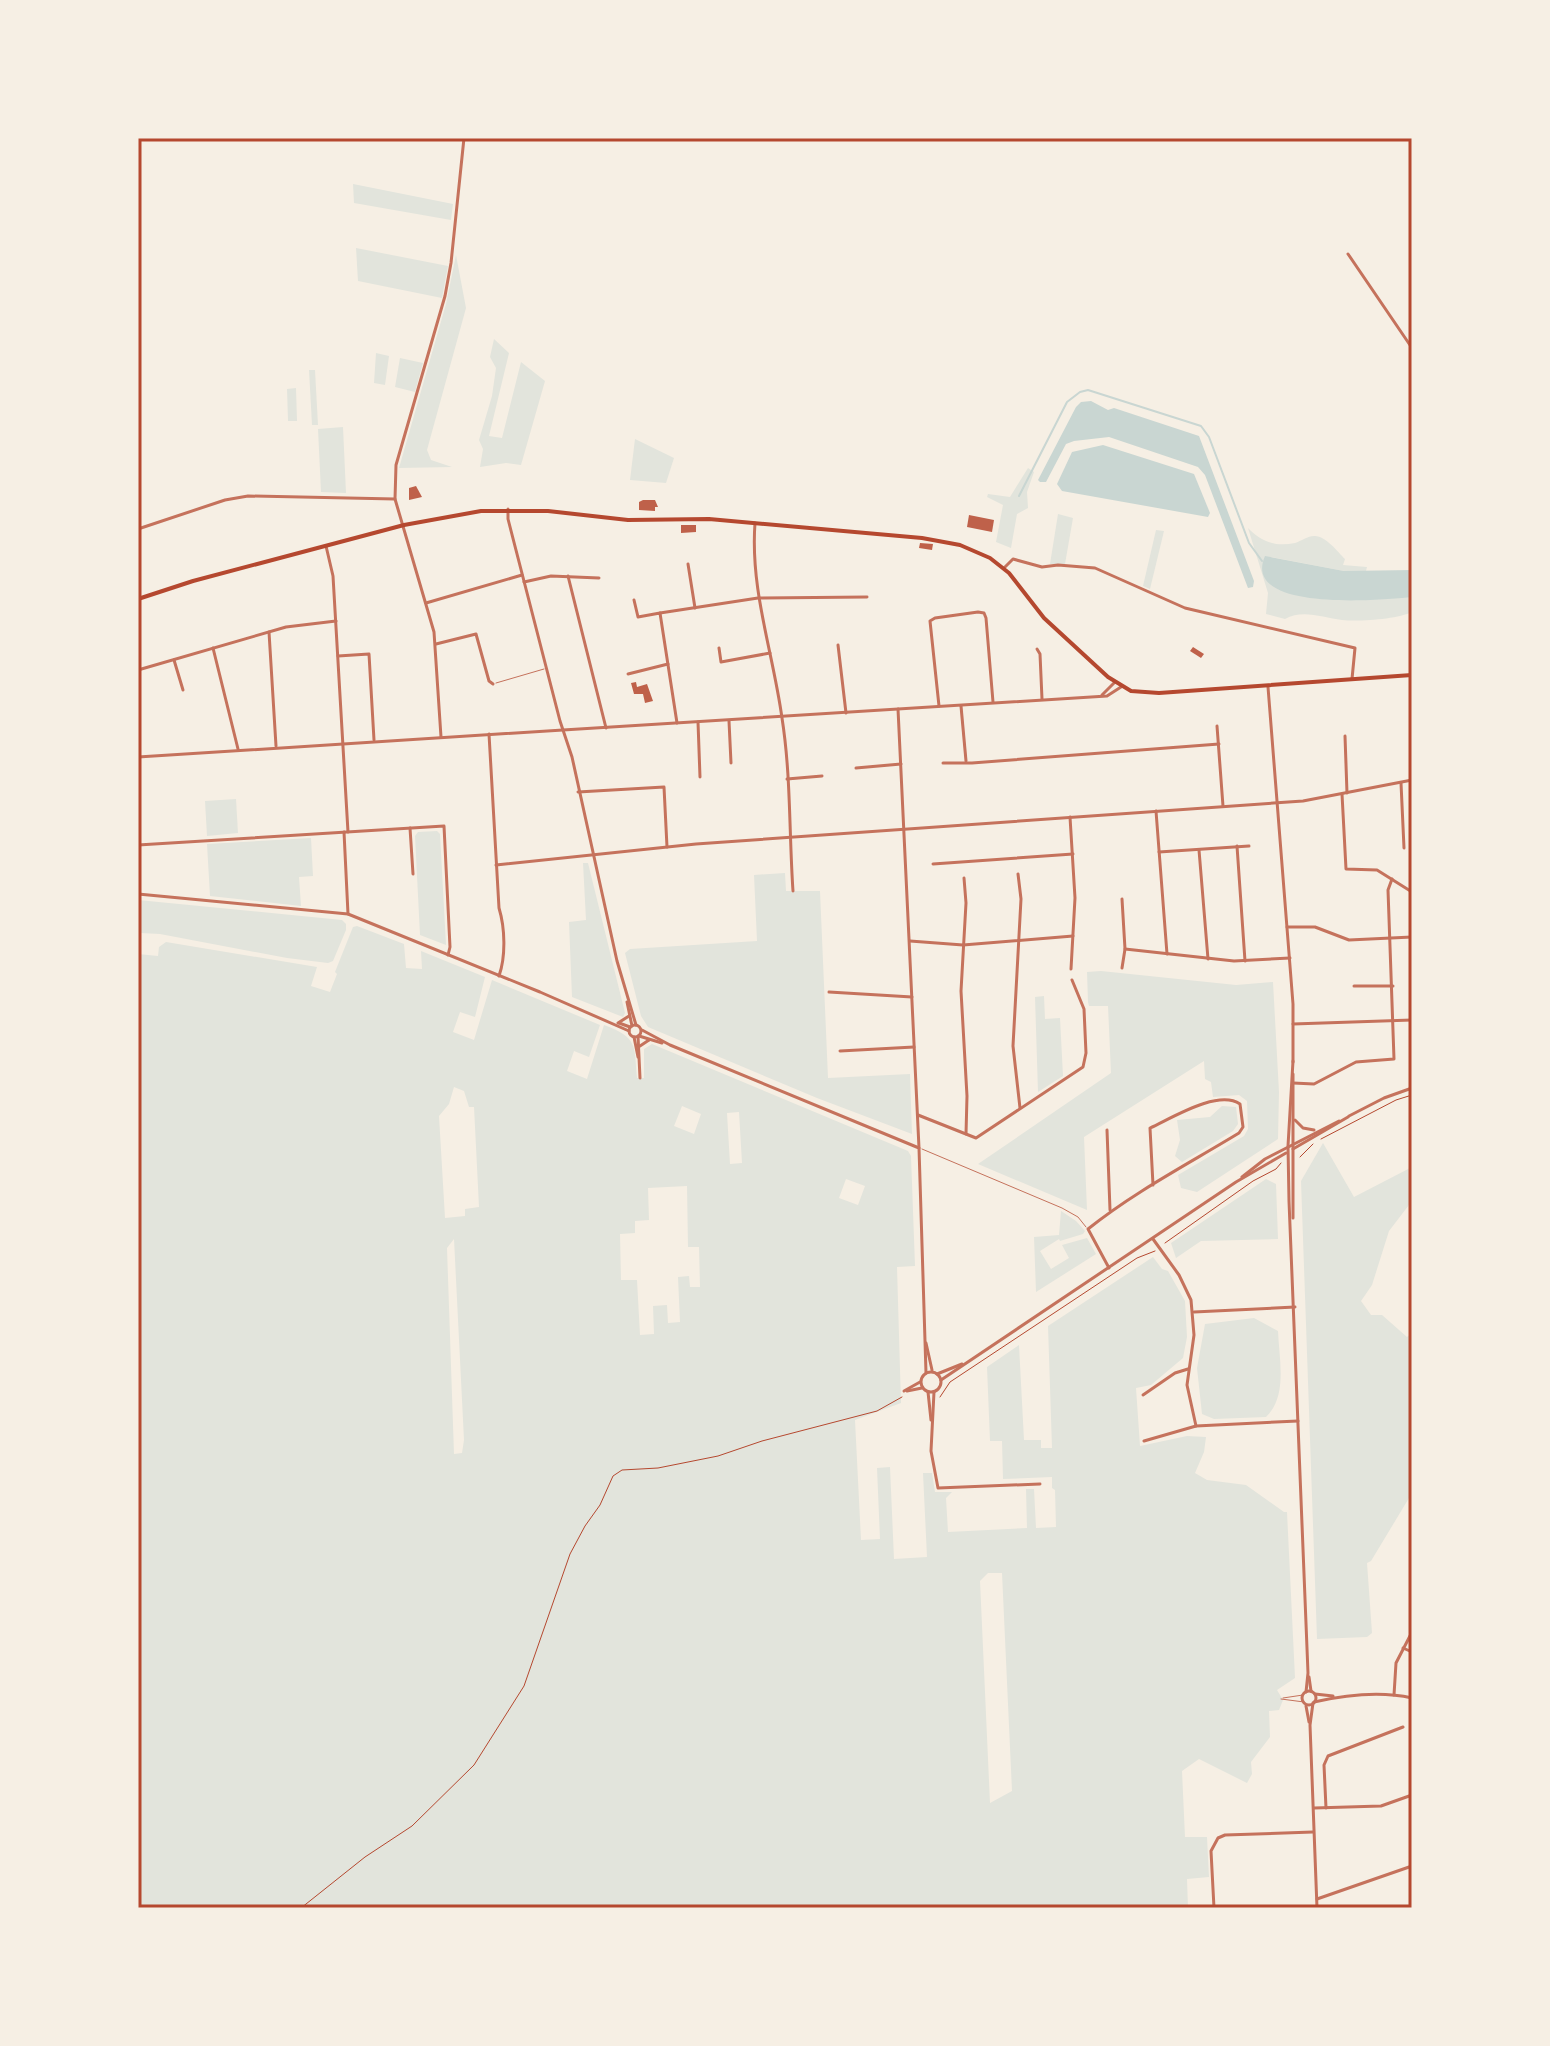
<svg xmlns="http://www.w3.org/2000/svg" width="1550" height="2046" font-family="Overpass,sans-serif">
<rect width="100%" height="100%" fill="#f6efe4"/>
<g fill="#e2e4dc" fill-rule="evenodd">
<polygon points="353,184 453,204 451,220 354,203"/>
<polygon points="356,248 448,266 442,298 358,281"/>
<polygon points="456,255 466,308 427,450 431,460 452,467 399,468 446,304"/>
<polygon points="494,339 509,353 489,436 502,438 521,362 545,381 521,465 506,463 480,467 483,449 479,440 492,396 496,368 490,357"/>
<polygon points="376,353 389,356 385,385 374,383"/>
<polygon points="400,358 423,363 415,392 395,387"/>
<polygon points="309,370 315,370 318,425 312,425"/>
<polygon points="296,388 297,421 288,421 287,389"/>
<polygon points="343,427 346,493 321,492 318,429"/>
<polygon points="635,439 674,458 666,483 630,480"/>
<polygon points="1028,468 1034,472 1027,492 1028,508 1017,514 1011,548 996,542 1003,505 987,497 988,494 1010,497"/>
<polygon points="1058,514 1073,518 1065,564 1050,564"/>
<path d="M1248 528C1261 542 1276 547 1295 543 1301 541 1308 536 1314 536 1325 535 1338 552 1345 559L1343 565 1367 567 1366 571H1344L1271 557 1319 599 1412 597V612C1398 619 1359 622 1342 620 1323 618 1303 609 1285 619L1266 614 1268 593Z"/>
<polygon points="1156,530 1164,531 1150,589 1143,586"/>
<polygon points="236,799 238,833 207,836 205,801"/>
<polygon points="437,831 440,834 446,945 420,935 415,836 418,832"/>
<polygon points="311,838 313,876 299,877 301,906 210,896 207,844"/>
<polygon points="583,863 588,863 625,1013 623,1017 572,997 569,922 586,920"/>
<polygon points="785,873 786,891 820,891 828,1078 910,1074 912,1134 817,1098 648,1027 641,1016 625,953 630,949 757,941 754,875"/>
<polygon points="138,900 342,920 346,924 346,930 333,961 328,963 287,958 160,934 140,933 138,939"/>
<path d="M357 926 404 944 406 968 422 969 421 951 485 977 475 1017 460 1012 453 1032 474 1040 492 980 600 1025 589 1057 574 1051 567 1071 587 1079 604 1025C638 1038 634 1044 637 1078H644V1049L652 1044 908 1151 911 1156 915 1266 897 1267 901 1403 855 1420 861 1540 880 1539 877 1468 890 1467 894 1559 927 1557 923 1473H932L935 1492H952L946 1498 948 1532 1027 1528 1026 1489H1034L1036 1528 1056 1527 1055 1490 1052 1488V1477L1003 1479 1002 1441H990L987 1367 1019 1345 1024 1440H1041V1448H1052L1048 1326 1153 1257 1162 1269 1168 1271 1185 1301 1187 1337 1183 1358 1151 1385 1136 1388 1140 1446 1187 1436 1206 1437 1204 1452 1195 1473 1207 1480 1246 1485 1284 1512H1287L1295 1678 1277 1690 1283 1700 1279 1710 1269 1711 1270 1737 1251 1762 1252 1774 1247 1783 1199 1759 1182 1771 1185 1837H1207L1209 1877 1187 1879 1188 1908H138V954L158 956 159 947 166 942 317 967 311 986 330 992 337 974 335 972 353 927ZM454 1087 464 1091 469 1107H474L479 1207 465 1209V1216L445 1218 439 1116 449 1104ZM682 1106 701 1114 694 1134 674 1126ZM739 1112 742 1163 730 1164 727 1113ZM846 1179 865 1186 858 1205 839 1198ZM687 1186 688 1247H699L700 1287H690L689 1276 678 1277 680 1322 668 1323 667 1305 653 1306 654 1334 640 1335 637 1280H621L620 1234 635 1233V1221L649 1220 648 1188ZM454 1239 464 1440 462 1453 454 1454 447 1248ZM988 1573H1002L1012 1791 990 1803 980 1581Z"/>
<polygon points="1101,971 1236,985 1273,982 1279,1092 1278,1139 1197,1192 1181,1188 1178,1175 1244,1136 1248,1129 1247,1101 1239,1095 1213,1097 1211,1082 1205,1079 1204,1061 1084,1137 1087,1210 978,1164 1111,1073 1108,1006 1089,1006 1088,1002 1087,972"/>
<polygon points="1044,996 1045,1019 1060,1018 1063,1076 1038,1092 1035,997"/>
<polygon points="1222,1106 1236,1107 1238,1124 1233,1131 1182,1162 1175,1156 1180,1140 1177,1120 1210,1117"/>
<polygon points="1323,1143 1354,1197 1412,1167 1412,1201 1389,1231 1372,1285 1361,1301 1371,1315 1382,1315 1407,1337 1412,1333 1412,1493 1371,1561 1367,1563 1372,1633 1367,1637 1317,1639 1301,1181"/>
<polygon points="1266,1179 1276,1184 1278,1239 1201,1241 1176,1258 1171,1243"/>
<polygon points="1061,1211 1076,1221 1085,1231 1083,1234 1060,1241 1059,1239 1040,1251 1051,1269 1069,1258 1062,1245 1087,1238 1096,1254 1036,1292 1034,1237 1059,1235"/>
<path d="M1254 1318 1278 1331C1279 1359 1288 1396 1266 1417L1214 1419 1202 1414 1197 1368 1205 1324Z"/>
</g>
<g fill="#c9d6d2">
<polygon points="1091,401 1108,410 1114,408 1199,436 1254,581 1253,587 1248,588 1205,475 1198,467 1109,437 1074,441 1066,444 1046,482 1040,482 1038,480 1076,407 1081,402"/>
<polygon points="1103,445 1194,474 1210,513 1208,517 1062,491 1057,484 1072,452"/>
<path d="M1265 556 1344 571 1412 570V597C1384 600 1240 613 1265 556Z"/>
</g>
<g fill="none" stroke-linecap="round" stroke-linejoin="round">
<polyline stroke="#c9d6d2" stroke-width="2" points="1019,496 1067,402 1080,392 1088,390 1201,426 1209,437 1249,543 1262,561"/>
</g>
<g fill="#bf614a">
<polygon points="416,486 422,497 409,500 409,488"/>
<polygon points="643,500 655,500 658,507 655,507 655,511 639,510 639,502"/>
<polygon points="969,515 994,520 992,532 967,527"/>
<polygon points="681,525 696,525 696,532 681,533"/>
<polygon points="920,543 933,544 932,550 919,548"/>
<polygon points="1193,647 1204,654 1201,658 1190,651"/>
<polygon points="636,682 637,687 647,684 653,701 645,703 643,694 634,694 631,683"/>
</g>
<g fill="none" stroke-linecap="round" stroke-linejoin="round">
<g stroke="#b5482f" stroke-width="1">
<polyline points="1321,1139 1396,1100 1412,1095"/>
<polyline points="1300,1157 1313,1144"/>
<polyline points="1165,1243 1253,1181 1276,1169 1281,1163"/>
<polyline points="940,1397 950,1382 1137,1258 1155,1251"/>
<polyline points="301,1908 365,1857 412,1826 474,1765 524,1686 570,1554 585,1526 600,1505 613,1476 622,1470 658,1468 718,1456 762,1441 877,1411 902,1397"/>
</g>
<g stroke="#c5725c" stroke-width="1">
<polyline points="496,683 544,669"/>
<polyline points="922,1149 1062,1208 1078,1217 1086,1227"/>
<polyline points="1283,1698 1303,1695"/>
<polyline points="1281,1699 1304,1702"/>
</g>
<g stroke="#c5725c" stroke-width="3">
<polyline points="1348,254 1412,348"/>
<path d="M755 523C750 590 773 652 782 718 791 775 789 833 793 891"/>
<polyline points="138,529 225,500 248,496 395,499"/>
<polyline points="326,546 333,576 348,832"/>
<polyline points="688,564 695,608"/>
<polyline points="1004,568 1013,559 1042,567 1058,565 1095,568 1185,608 1355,648 1352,679"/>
<polyline points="568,576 606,728"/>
<polyline points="524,582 551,576 599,578"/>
<polyline points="634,600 638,617 660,613 677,723"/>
<polyline points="426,603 522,575"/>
<polyline points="660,613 758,598 867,597"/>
<polyline points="269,632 276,746"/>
<polyline points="436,644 476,634 489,681 493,684"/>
<polyline points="838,645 846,713"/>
<polyline points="213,648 238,749"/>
<polyline points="719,648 721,662 770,653"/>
<polyline points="1037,649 1040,654 1042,699"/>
<polyline points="338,656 369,654 374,740"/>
<polyline points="174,660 183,690"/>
<polyline points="138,670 286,627 336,621"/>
<polyline points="628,674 668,664"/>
<polyline points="939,706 930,621 935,618 978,612 984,613 986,618 993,702"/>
<polyline points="961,706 966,761"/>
<polyline points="898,709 919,1148"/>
<polyline points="729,721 731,763"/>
<polyline points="698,722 700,777"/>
<polyline points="1217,726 1223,806"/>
<path d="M489 734 499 908C505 928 506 956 499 976"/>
<polyline points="1345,736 1347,793"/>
<polyline points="441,737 434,632 395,499 396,465 445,296 451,263 464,138"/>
<polyline points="138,757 563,730"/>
<polyline points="943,763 972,763 1219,744"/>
<polyline points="856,768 901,764"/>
<polyline points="787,779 822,776"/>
<polyline points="1401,783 1404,848"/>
<polyline points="578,792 664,787 667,847"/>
<polyline points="1342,794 1346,869 1377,870 1412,892"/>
<polyline points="1156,811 1167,954"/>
<polyline points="1070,817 1075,898 1071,969"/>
<polyline points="410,828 413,874"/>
<polyline points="344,832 348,914"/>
<polyline points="138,845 444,826 450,947 448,955"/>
<polyline points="1237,846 1245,961"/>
<polyline points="1199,850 1208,959"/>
<polyline points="1159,852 1249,846"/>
<polyline points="933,864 1073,854"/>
<polyline points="496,865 696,844 1303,801 1412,780"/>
<polyline points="1018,874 1021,899 1013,1046 1020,1108"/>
<polyline points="964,878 966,903 961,991 967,1096 966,1134"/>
<polyline points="138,894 348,914 540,992 629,1031"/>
<polyline points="1287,927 1315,927 1349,940 1412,937"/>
<polyline points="910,941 963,945 1073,936"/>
<polyline points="1125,949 1234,961 1290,958"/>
<polyline points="1122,968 1125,949 1122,899"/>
<polyline points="1354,986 1393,986"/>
<polyline points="829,992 912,997"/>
<polyline points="619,1023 630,1027"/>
<polyline points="1293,1024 1412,1020"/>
<polyline points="638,1036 640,1078"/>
<polyline points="634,1037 638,1057"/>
<polyline points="840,1051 914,1047"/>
<polyline points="1293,1083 1314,1084 1356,1062 1394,1059 1388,890 1392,879"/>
<polyline points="918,1115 976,1138 1083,1067 1086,1053 1084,1009 1072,980"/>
<polyline points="1107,1130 1110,1210"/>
<polyline points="1153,1239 1179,1275 1191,1300 1194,1335 1187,1385 1196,1426"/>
<path d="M1109 1268 1088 1229C1134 1192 1188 1164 1239 1133L1243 1127 1240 1104C1218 1089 1172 1118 1150 1128L1153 1185"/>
<polyline points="1194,1312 1295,1307"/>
<polyline points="904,1391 920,1382"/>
<polyline points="907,1391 922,1388"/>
<polyline points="928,1392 931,1420"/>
<polyline points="934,1392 931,1451 938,1488 1040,1484"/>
<polyline points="1143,1395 1175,1373 1188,1369"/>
<polyline points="1144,1441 1196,1426 1298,1421"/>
<polyline points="1403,1648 1412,1652"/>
<polyline points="1394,1695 1396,1663 1412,1632"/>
<polyline points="1314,1808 1381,1806 1412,1795"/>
<polyline points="1326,1808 1324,1765 1328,1756 1403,1727"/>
<polyline points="1317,1899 1412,1866"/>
<polyline points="1214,1908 1211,1851 1218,1838 1225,1835 1313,1832"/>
</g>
<g stroke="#c5725c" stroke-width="3">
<polyline points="508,509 508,519 560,721 572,757 617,961 636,1025"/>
<polyline points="1268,687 1293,1004 1293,1062"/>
<polyline points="1102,695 1115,682"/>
<polyline points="563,730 1107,696 1121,687"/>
<polyline points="627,1002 632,1026"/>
<polyline points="618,1023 629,1016"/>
<circle cx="635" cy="1031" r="6"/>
<polyline points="642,1030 670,1045 919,1148 926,1373"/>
<polyline points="639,1036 662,1043"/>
<polyline points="640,1046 649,1040"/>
<polyline points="1293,1061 1288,1146 1289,1201 1308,1673 1306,1692"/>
<polyline points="1349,1116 1384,1098 1412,1088"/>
<polyline points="1295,1120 1303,1128 1314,1130"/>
<polyline points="1293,1149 1348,1117"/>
<polyline points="1242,1177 1265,1159 1339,1121"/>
<polyline points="1293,1218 1293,1074"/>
<polyline points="926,1343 932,1370"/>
<circle cx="931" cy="1382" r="10"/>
<polyline points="937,1374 962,1364"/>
<polyline points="941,1380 1236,1182 1286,1153"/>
<polyline points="1309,1677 1311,1691"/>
<circle cx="1309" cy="1698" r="7"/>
<polyline points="1315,1694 1333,1696"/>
<path d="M1314 1702C1345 1695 1381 1691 1412 1698"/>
<polyline points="1313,1703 1310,1725 1317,1908"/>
<polyline points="1306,1706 1309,1722"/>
</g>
<polyline stroke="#b5482f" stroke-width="4" points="138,599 193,581 404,525 481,511 548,511 628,520 709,519 922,538 960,545 990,558 1009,573 1044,618 1108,677 1131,691 1159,693 1412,675"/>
</g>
<rect width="1550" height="2046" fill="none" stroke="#f6efe4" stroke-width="280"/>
<rect x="140" y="140" width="1270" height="1766" fill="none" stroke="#b5482f" stroke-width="3"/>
</svg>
